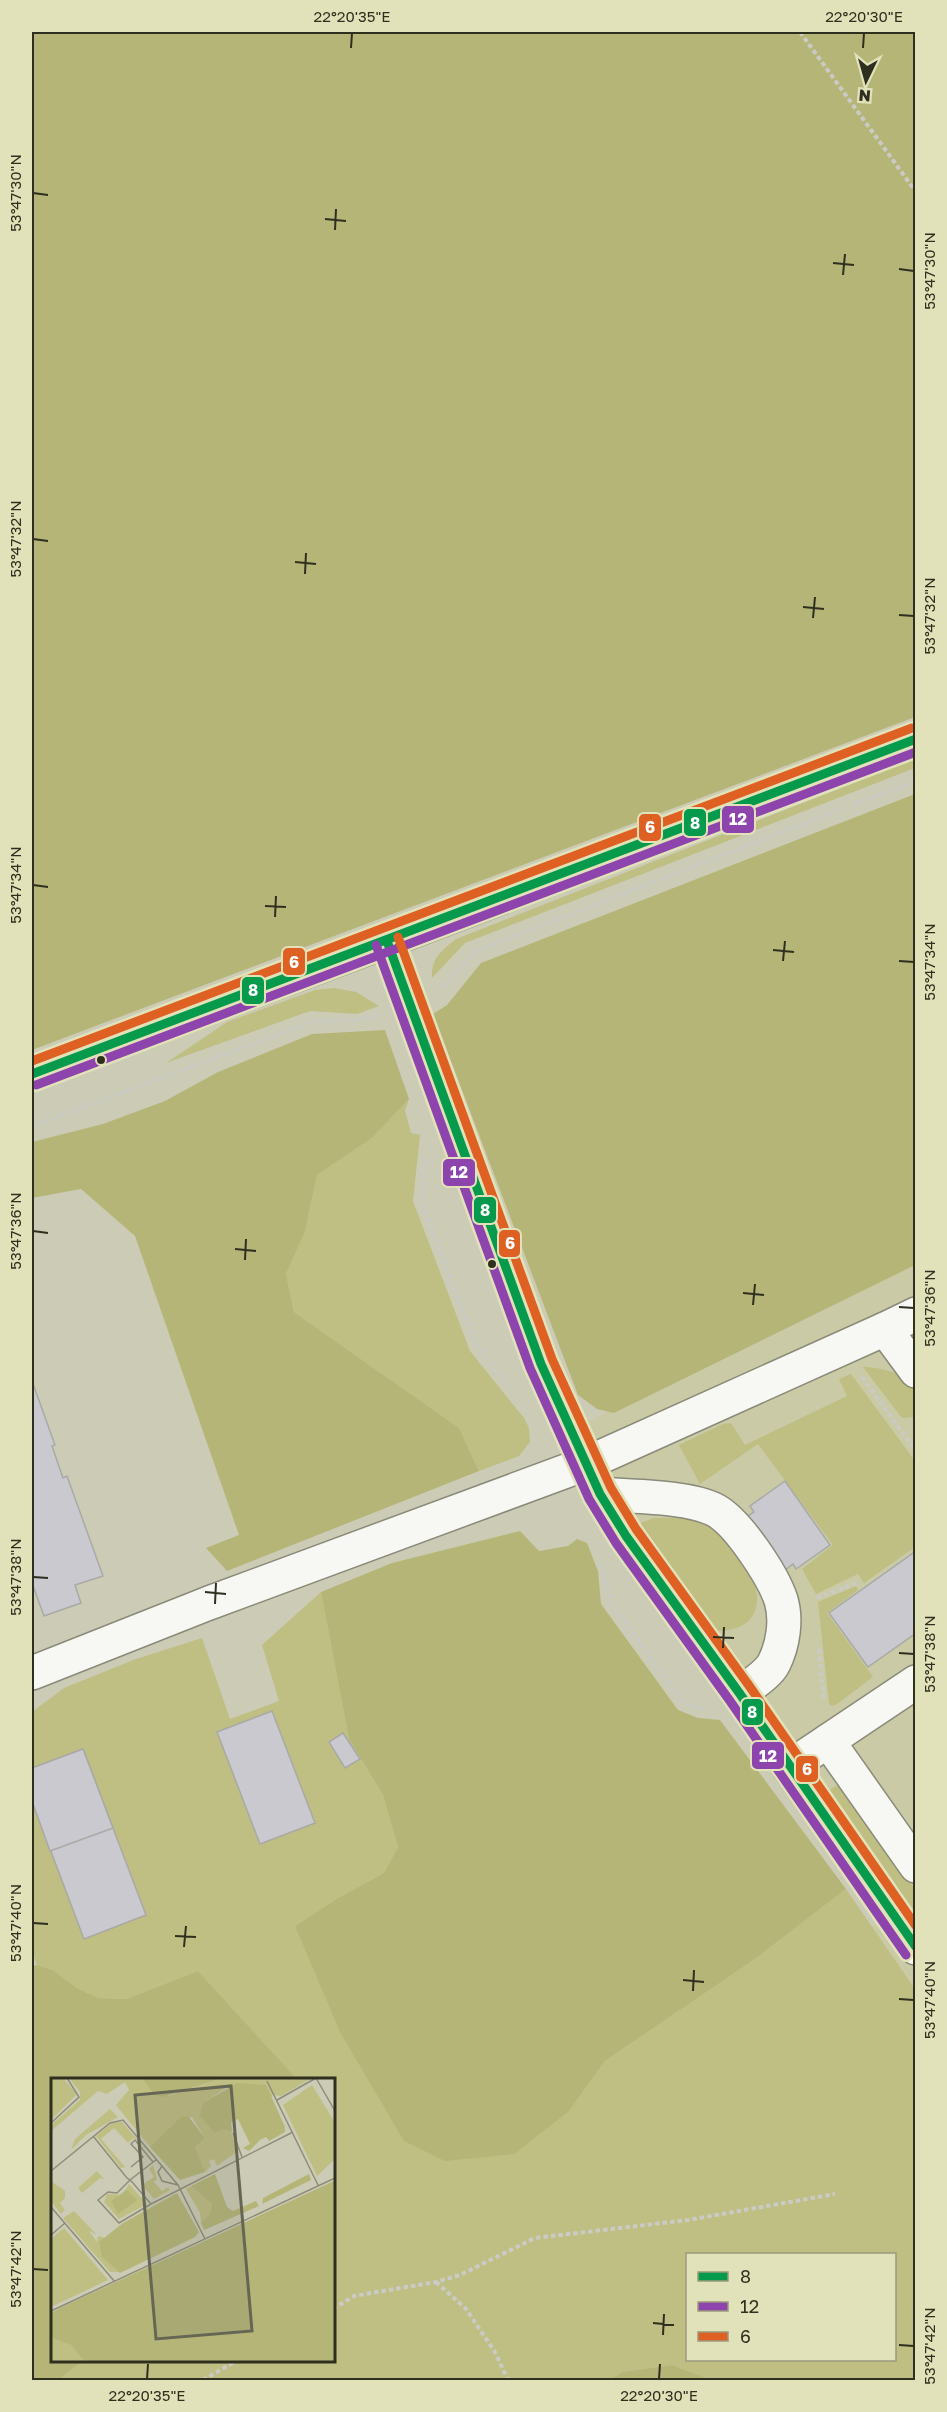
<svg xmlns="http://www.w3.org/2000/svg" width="947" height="2412" font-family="'Golos Text',sans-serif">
<rect width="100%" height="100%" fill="#ccccb6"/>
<polygon fill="#cacaa7" points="915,1261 915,2380 894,2360 894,2254 599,2121 877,1923 703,1670 628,1569 594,1510 558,1436"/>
<g fill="#bfbe83" fill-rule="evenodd">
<path d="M915 759V768L465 943 432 978C431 958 442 950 456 939Z"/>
<polygon points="334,988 356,992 379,1006 357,1014 310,1011 166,1063 227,1022 315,990"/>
<polygon points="409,1099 405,1111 411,1133 420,1135 413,1201 470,1351 524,1418 529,1428 530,1442 519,1456 479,1471 459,1428 294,1312 286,1274 305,1232 317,1175 372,1138"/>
<path d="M863 1367C878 1367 908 1373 915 1388 918 1395 915 1409 915 1417L902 1418Z"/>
<polygon points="851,1374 915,1461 915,1547 864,1583 858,1574 816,1594 802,1569 833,1545 758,1444 700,1484 679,1445 723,1424 731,1423 745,1445 847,1396 839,1379"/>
<path d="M654 1518C670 1518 689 1516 704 1522 748 1542 793 1632 713 1631L637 1532 640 1523Z"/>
<polygon points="856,1586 858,1590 827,1613 873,1677 837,1704 832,1706 829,1704 818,1602"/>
<path d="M321 1592 349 1739 383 1795 398 1847 384 1873 338 1898 295 1926 569 2111 605 2061 755 1959 846 1889 915 1989V2380H712L672 2365 622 2372 610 2380H58L84 2360H333V2079H297L198 1971 126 1999 98 1998 75 1987 53 1970 37 1965 32 1952V1712L64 1688 136 1659 202 1638 230 1719 279 1701 262 1645ZM688 2254H894V2360H688Z"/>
<polygon points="836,1786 844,1788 915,1889 915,1924 828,1799 828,1791"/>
</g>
<g fill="#b6b578">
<polygon points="32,32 915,32 915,717 32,1050"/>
<polygon points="915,794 915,1265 614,1413 597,1409 578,1395 433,1014 447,1005 481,963"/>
<polygon points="385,1030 409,1099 372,1138 317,1175 305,1232 286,1274 294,1312 459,1428 479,1471 227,1571 206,1548 239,1535 135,1236 81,1189 32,1198 32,1142 103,1124 165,1101 218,1072 312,1034"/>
<polygon points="520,1531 539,1551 568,1546 577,1539 587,1543 598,1571 601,1604 678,1710 698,1718 720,1720 846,1889 755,1959 605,2061 569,2111 514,2154 445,2161 404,2141 340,2032 295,1926 338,1898 384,1873 398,1847 383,1795 349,1739 321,1592 392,1563"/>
<polygon points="37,1965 53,1970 75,1987 98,1998 126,1999 198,1971 297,2079 52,2079 52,2360 84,2360 58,2380 32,2380 32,1966"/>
<polygon points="672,2365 712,2380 610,2380 622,2372"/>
</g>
<g fill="#cac9cf" stroke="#a9a9a6" stroke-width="1.5">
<polygon points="32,1381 55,1445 52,1446 63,1478 67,1476 103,1576 75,1585 81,1603 44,1616 32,1583"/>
<polygon points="785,1481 830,1545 796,1569 793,1564 785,1570 748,1516 754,1512 750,1506"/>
<polygon points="916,1551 916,1633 868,1667 829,1613"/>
<polygon points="272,1711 315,1823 260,1844 217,1732"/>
<polygon points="343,1733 360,1759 345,1768 329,1742"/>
<polygon points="83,1749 146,1915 84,1939 32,1801 32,1768"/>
<polygon points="83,1749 113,1828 50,1851 32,1801 32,1768"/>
</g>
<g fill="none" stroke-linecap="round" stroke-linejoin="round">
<defs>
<g id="minor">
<polyline points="387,941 541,1364 600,1494 626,1536 740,1694 789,1767 916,1948"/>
<polyline points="32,1074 387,941 916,739"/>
<polyline points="916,1314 885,1329 916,1371"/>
<path d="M600 1494C632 1497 685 1496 713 1509 737 1520 773 1576 781 1600 787 1620 783 1645 774 1663 768 1675 750 1685 740 1694"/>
<polyline points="32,1673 209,1603 585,1464 885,1329"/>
<polyline points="828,1741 916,1866"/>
<polyline points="789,1767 916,1682"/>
</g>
</defs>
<use href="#minor" stroke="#8a8a79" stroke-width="36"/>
<g stroke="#cbcbc5" stroke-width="4" stroke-dasharray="4.5 3" stroke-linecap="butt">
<polyline points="800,32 916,192"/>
<polyline points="854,804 916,782"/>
<polyline points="441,987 476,951 844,808"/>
<polyline points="32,1126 315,1021 356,1020 378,1015"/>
<polyline points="426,1159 421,1200 477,1346 510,1387"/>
<polyline points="862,1377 916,1451"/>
<polyline points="601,1565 612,1604 681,1699 691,1706 706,1709"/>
<polyline points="817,1598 859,1582"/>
<polyline points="819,1649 824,1701"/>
<polyline points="436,2282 466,2309 495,2352 508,2380"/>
<polyline points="333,2309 354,2296 436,2282 460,2275 535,2238 688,2220 835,2194"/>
<polyline points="203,2380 238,2360"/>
</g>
<use href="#minor" stroke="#f7f7f4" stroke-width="33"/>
<defs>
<g id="bus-1">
<polyline points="387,941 541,1364 600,1494 626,1536 740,1694 916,1947"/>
<polyline points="32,1074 916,739"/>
</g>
<g id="bus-2">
<polyline points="376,945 530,1368 589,1499 616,1543 730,1701 906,1955"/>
<polyline points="36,1085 916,752"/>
</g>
<g id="bus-3">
<polyline points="398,937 552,1359 611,1488 636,1529 750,1687 916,1926"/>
<polyline points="32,1061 912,728"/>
</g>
</defs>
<use href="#bus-1" stroke="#e2e2ba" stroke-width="14"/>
<use href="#bus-2" stroke="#e2e2ba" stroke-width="14"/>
<use href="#bus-3" stroke="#e2e2ba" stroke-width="14"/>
<use href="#bus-1" stroke="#059a4c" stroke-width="9"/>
<use href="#bus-2" stroke="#8e44ad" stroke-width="9"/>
<use href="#bus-3" stroke="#de6022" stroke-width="9"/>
</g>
<path fill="none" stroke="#2f2f1f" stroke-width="2" d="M351 48 352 33M863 48 864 33M33 193 48 195M325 219 346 221M335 230 336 209M833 263 854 265M899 269 914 271M843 275 845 254M33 539 48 541M295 562 316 564M305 574 306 553M803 607 824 609M899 615 914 616M813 618 815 597M33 885 48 887M265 906 286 907M275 917 276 896M773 950 794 952M783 961 785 941M899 961 914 962M33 1231 48 1233M235 1249 256 1251M245 1260 246 1239M743 1293 764 1295M753 1305 755 1284M899 1307 914 1308M33 1577 48 1578M205 1592 226 1594M215 1604 216 1583M713 1637 734 1638M723 1648 724 1627M899 1653 914 1654M33 1923 48 1924M175 1936 196 1937M184 1947 186 1926M683 1980 704 1982M693 1991 694 1970M899 1999 914 2000M33 2269 48 2270M653 2323 674 2325M663 2335 664 2314M899 2345 914 2346M147 2379 148 2364M659 2379 660 2364"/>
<g fill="#2f2f1f" stroke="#e2e2ba" stroke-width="2">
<circle cx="101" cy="1060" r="5"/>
<circle cx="492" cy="1264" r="5"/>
</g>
<g transform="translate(51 2078)">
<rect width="284" height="284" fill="#ccccb6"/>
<path d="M0 0H12L26 16 0 42ZM18 0H91L117 18 172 0H261L230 18 221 17 220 21 215 7 178 8 152 25 164 55 171 51 180 54 187 73 166 88 163 81 158 83 160 88 154 94 144 69 154 60 141 39 125 44 99 69 65 27 78 12 74 4 56 16 47 13 0 53V47L29 22V14ZM261 7 283 43V82L266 98 232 27ZM59 31 67 39 35 57 20 72 24 61ZM62 44H71L101 78 83 60 77 65 63 50 50 61 74 89 70 90 45 58ZM102 87 106 101 103 104 111 113 117 109 119 112 103 121 91 107 103 99 98 91ZM46 93 53 101 49 100 31 115 27 110ZM0 103 14 113V120L9 125 14 132 10 136 0 123ZM78 106 96 126 68 141 53 124 56 116 71 117ZM140 108 161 126 159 136 150 145 149 135 135 111ZM23 133 45 156 38 153 46 164 47 158 54 160 51 179 68 194H59L12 140ZM13 150 57 202 0 229V161ZM0 260 20 267 33 283H0Z" fill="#bfbe83"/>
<path d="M91 0H172L112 19 104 17ZM186 5 215 7 234 49V54L218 63 215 59 209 62 198 73 192 70 199 66 187 41 180 44 181 54 171 51 164 55 149 38 152 25ZM137 38 154 60 144 69 154 94 129 102 99 69 130 39ZM164 96 176 129 182 133 205 123 208 128 153 152 150 145 159 136 161 126 140 108ZM258 96 260 102 211 126 212 120ZM283 103V283H33L20 267 0 260V235L11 229ZM76 112 86 122 67 136 60 123ZM126 115 148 154 144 159 69 195 51 179 48 164 72 145Z" fill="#b6b578"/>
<path fill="none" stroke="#8d8d7a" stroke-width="1.5" d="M265 0 284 33M216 3 267 107M226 22 265 0M0 45 28 19 16 0M182 55 191 79M42 58 76 100 79 102 82 105 100 126 68 145 47 122 57 114 66 115 79 102 106 81M111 88 107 94 111 103 127 107M80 89 92 79 80 66 84 62 102 84M0 93 59 45 72 42 127 107 154 161M100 126 242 54M0 129 64 204M0 157 14 145M0 233 284 100"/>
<path fill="#666654" fill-opacity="0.15" stroke="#666654" stroke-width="3" d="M180 8 201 253 105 261 84 17Z"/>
<rect width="284" height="284" fill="none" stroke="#2f2f1f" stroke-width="3"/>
</g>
<g stroke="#e2e2ba" stroke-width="2">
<rect x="721" y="805" width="34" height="29" rx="6" fill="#8e44ad"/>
<rect x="683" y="808" width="24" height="29" rx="6" fill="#059a4c"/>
<rect x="638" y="813" width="24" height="29" rx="6" fill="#de6022"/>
<rect x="282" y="947" width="24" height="29" rx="6" fill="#de6022"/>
<rect x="241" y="976" width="24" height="29" rx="6" fill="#059a4c"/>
<rect x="442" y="1158" width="34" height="29" rx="6" fill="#8e44ad"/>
<rect x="473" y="1196" width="24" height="28" rx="6" fill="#059a4c"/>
<rect x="498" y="1229" width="23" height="29" rx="6" fill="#de6022"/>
<rect x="741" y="1698" width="23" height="28" rx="6" fill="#059a4c"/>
<rect x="751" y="1741" width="34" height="29" rx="6" fill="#8e44ad"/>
<rect x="795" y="1755" width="24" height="28" rx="6" fill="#de6022"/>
</g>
<g font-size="16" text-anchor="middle" font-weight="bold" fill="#fff">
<text x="738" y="825">12</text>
<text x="695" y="829">8</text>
<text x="650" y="833">6</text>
<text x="294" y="968">6</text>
<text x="253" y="996">8</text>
<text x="459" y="1178">12</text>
<text x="485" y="1216">8</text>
<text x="510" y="1249">6</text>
<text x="752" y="1718">8</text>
<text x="768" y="1762">12</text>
<text x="807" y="1775">6</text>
</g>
<rect width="947" height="2412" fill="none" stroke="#e2e2ba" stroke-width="66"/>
<rect x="686" y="2253" width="210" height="108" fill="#e2e2ba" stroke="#9a9a7c" stroke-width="1.5"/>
<rect x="698" y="2272" width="30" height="9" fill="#059a4c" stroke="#9a9a7c" stroke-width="1.5"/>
<text x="740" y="2283" font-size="18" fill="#2f2f1f">8</text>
<rect x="698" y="2302" width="30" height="9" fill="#8e44ad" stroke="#9a9a7c" stroke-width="1.5"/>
<text x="740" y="2313" font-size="18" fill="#2f2f1f">12</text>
<rect x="698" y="2332" width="30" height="9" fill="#de6022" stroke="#9a9a7c" stroke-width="1.5"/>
<text x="740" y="2343" font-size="18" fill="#2f2f1f">6</text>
<g transform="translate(866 81) rotate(185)" stroke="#e2e2ba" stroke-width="4.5" paint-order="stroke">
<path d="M0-4.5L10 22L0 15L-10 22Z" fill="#2f2f1f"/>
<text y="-9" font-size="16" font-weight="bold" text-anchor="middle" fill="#2f2f1f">N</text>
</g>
<rect x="33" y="33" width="881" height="2346" fill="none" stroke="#2f2f1f" stroke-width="2"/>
<g font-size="15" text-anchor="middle" fill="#2f2f1f">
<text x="352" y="22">22°20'35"E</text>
<text x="864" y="22">22°20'30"E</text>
<text transform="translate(16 193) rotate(-90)" y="5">53°47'30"N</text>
<text transform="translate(930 271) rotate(-90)" y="5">53°47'30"N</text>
<text transform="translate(16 539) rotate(-90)" y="5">53°47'32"N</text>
<text transform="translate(930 616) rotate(-90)" y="5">53°47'32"N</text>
<text transform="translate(16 885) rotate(-90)" y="5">53°47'34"N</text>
<text transform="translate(930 962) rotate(-90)" y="5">53°47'34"N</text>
<text transform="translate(16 1231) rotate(-90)" y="5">53°47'36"N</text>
<text transform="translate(930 1308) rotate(-90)" y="5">53°47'36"N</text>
<text transform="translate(16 1577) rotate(-90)" y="5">53°47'38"N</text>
<text transform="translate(930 1654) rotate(-90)" y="5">53°47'38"N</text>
<text transform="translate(16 1923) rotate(-90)" y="5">53°47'40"N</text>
<text transform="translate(930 2000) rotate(-90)" y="5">53°47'40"N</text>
<text transform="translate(16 2269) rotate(-90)" y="5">53°47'42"N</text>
<text transform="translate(930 2346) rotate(-90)" y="5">53°47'42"N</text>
<text x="147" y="2401">22°20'35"E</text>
<text x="659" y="2401">22°20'30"E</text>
</g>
</svg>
